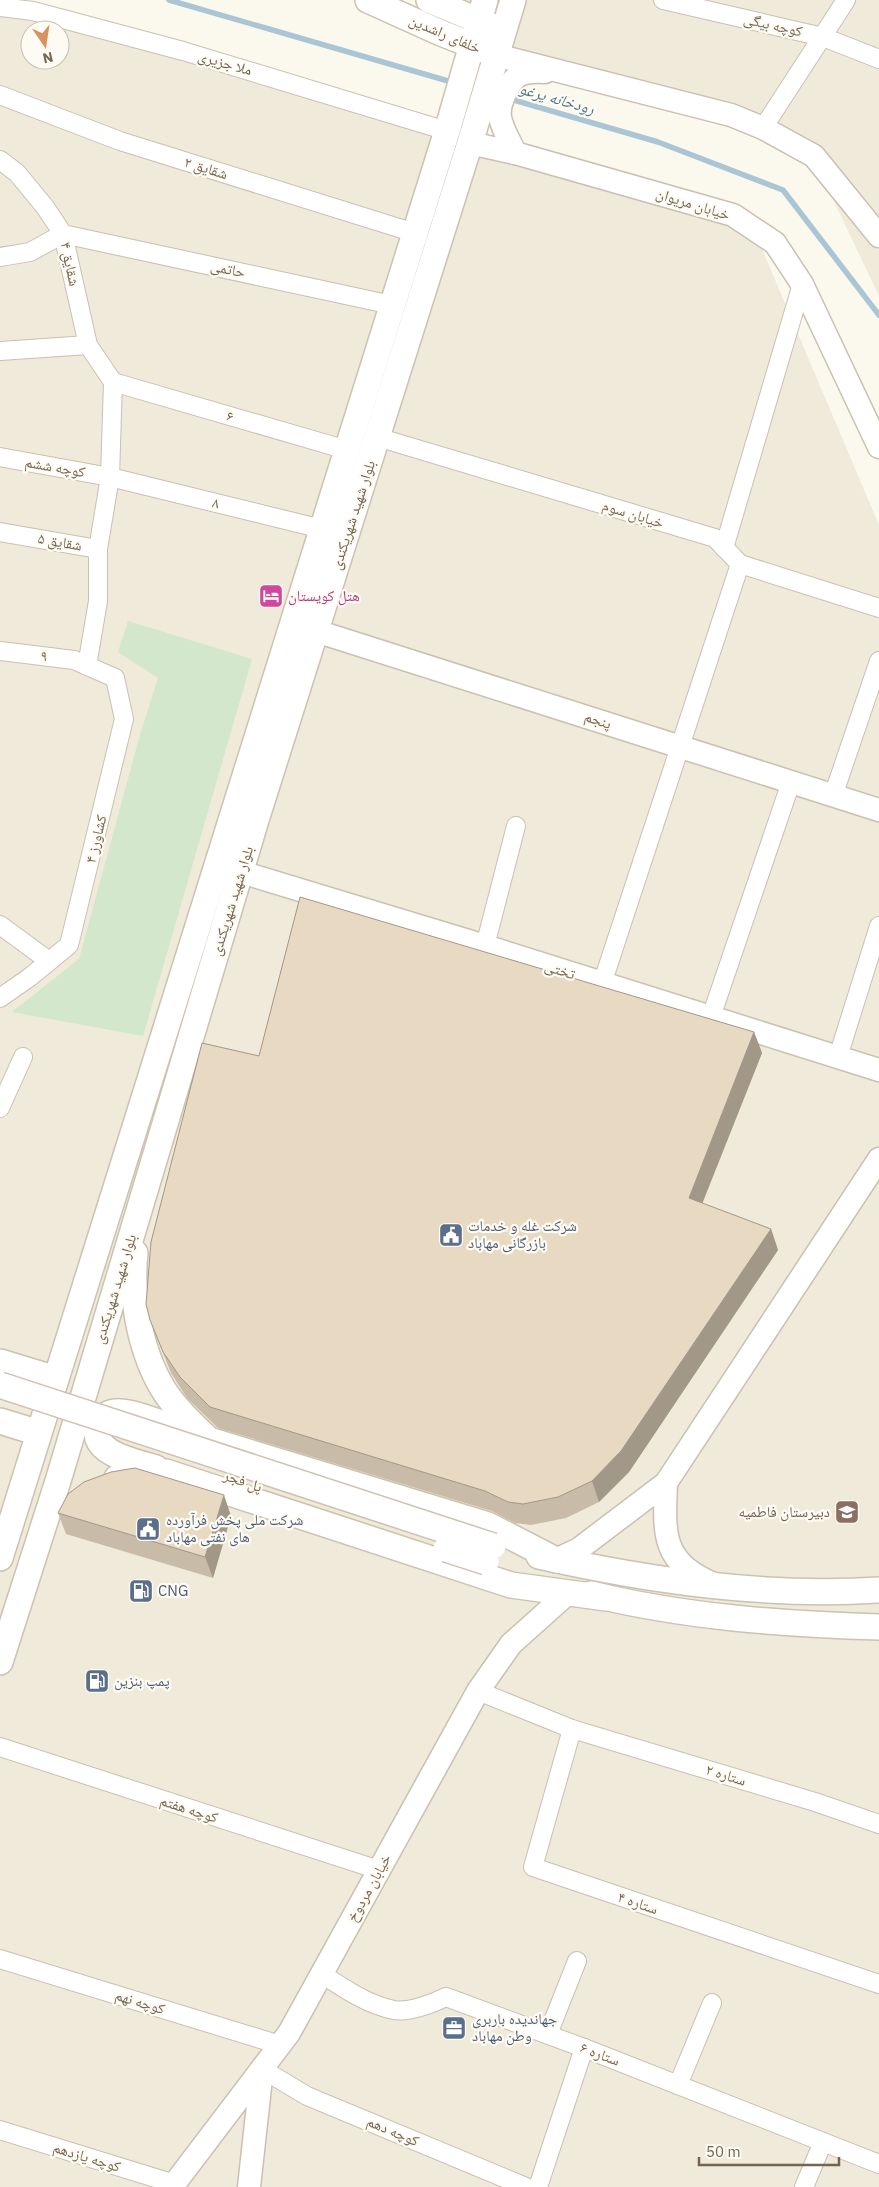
<svg xmlns="http://www.w3.org/2000/svg" width="879" height="2187" font-family="'IBM Plex Sans','Noto Naskh Arabic',sans-serif">
<rect width="100%" height="100%" fill="#fbf8ed"/>
<g fill="#efead9" fill-rule="evenodd">
<polygon points="444,0 879,0 879,296 811,153 509,60"/>
<path d="M0 7 748 216 879 525V2187H0ZM30 30H60V60H30Z"/>
</g>
<polygon fill="#d2e7cc" points="128,621 252,659 143,1036 12,1012 79,959 140,735 158,678 118,652"/>
<g fill="none" stroke-linecap="round" stroke-linejoin="round">
<g stroke="#aac5d3" stroke-width="5.5">
<polyline points="169,0 455,83"/>
<polyline points="507,98 658,142 783,190 879,315"/>
</g>
<defs>
<g id="minor">
<polyline points="663,0 823,37 879,59"/>
<polyline points="0,7 33,11 183,51 447,131"/>
<polyline points="0,95 120,141 415,233"/>
<polyline points="763,128 846,0"/>
<polyline points="0,160 17,173 45,207 63,234 88,345 113,382"/>
<polyline points="0,257 30,252 63,234 392,305"/>
<polyline points="0,351 88,345"/>
<polyline points="113,382 347,450"/>
<polyline points="377,437 715,538 740,564 879,608"/>
<polyline points="0,457 110,477 322,529"/>
<polyline points="0,532 98,549 98,601 87,666"/>
<polyline points="724,548 802,284"/>
<polyline points="98,549 110,477 113,382"/>
<polyline points="0,651 74,660 115,678 124,719 69,945 30,977 0,998"/>
<polyline points="833,796 879,661"/>
<polyline points="0,925 49,961"/>
<polyline points="485,946 516,826"/>
<polyline points="602,984 740,564"/>
<polyline points="711,1017 791,782"/>
<polyline points="838,1057 879,926"/>
<polyline points="0,1108 23,1057"/>
<polyline points="478,1691 572,1729 815,1802 879,1824"/>
<polyline points="572,1729 533,1867 879,1984"/>
<polyline points="0,1747 379,1870"/>
<polyline points="0,1959 280,2045"/>
<path d="M322 1974C343 1988 368 2005 394 2010 408 2013 434 2003 446 1997L584 2048 879 2164"/>
<polyline points="548,2034 577,1961"/>
<polyline points="262,2069 307,2096 526,2187"/>
<polyline points="678,2085 712,2003"/>
<polyline points="0,2130 175,2184"/>
<polyline points="538,2187 584,2048"/>
<polyline points="804,2187 823,2142"/>
</g>
<g id="tertiary">
<polyline points="496,55 731,115 763,128 814,156 879,236"/>
<polyline points="470,143 515,153 733,215 775,243 802,284 879,447"/>
<path d="M515 153C510 141 502 129 500 117 499 111 501 103 503 98 513 74 520 71 545 72"/>
<polyline points="316,631 879,810"/>
<polyline points="241,872 485,946 879,1070"/>
<path d="M666 1483C664 1533 661 1563 714 1584"/>
<polyline points="556,1560 579,1549 666,1483 879,1159"/>
<polyline points="172,2187 289,2033 478,1691 511,1644 568,1593"/>
<polyline points="249,2187 262,2069"/>
</g>
<g id="secondary">
<polyline points="368,0 441,33 487,51"/>
<polyline points="429,0 494,27"/>
<path d="M135 1253C130 1298 141 1357 167 1395 179 1412 194 1426 209 1440L488 1525 556 1560"/>
<polyline points="0,1362 56,1379"/>
<polyline points="0,1421 39,1433"/>
<path d="M156 1468C138 1462 89 1454 98 1426 100 1419 107 1413 115 1412 131 1409 184 1432 202 1438"/>
<polyline points="117,1478 132,1474 166,1472 511,1585 606,1598"/>
<path d="M539 1556C651 1581 765 1597 879 1590"/>
<polyline points="0,1558 447,131 485,0"/>
<path d="M591 1594C685 1617 782 1624 879 1627"/>
<polyline points="0,1662 58,1481 256,820 470,143 513,0"/>
</g>
</defs>
<use href="#minor" stroke="#cac0b0" stroke-width="20"/>
<use href="#tertiary" stroke="#cac0b0" stroke-width="25"/>
<use href="#secondary" stroke="#ccc2af" stroke-width="28"/>
<use href="#minor" stroke="#fff" stroke-width="18"/>
<use href="#tertiary" stroke="#fff" stroke-width="22"/>
<use href="#secondary" stroke="#fff" stroke-width="25"/>
<defs>
<g id="secondary-bridge">
<polyline points="0,1385 493,1546"/>
<polyline points="446,1549 486,1562"/>
</g>
</defs>
<use href="#secondary-bridge" stroke="#ccc2af" stroke-width="28" stroke-linecap="butt"/>
<use href="#secondary-bridge" stroke="#fff" stroke-width="25"/>
</g>
<g fill="#c8bba7">
<polygon points="754,1032 762,1053 702,1204 771,1229 778,1250 629,1472 599,1502 566,1518 531,1525 515,1523 492,1511 218,1428 187,1398 171,1373 150,1320 259,1056"/>
<polygon points="58,1513 231,1516 213,1578 66,1534"/>
</g>
<g fill="#a29888">
<polygon points="754,1032 762,1053 696,1219 689,1198"/>
<polygon points="771,1229 778,1250 629,1472 599,1502 592,1481"/>
<polygon points="224,1495 231,1516 213,1578 205,1557"/>
</g>
<g fill="#e8d9c2" stroke="#a29888">
<polygon points="300,897 754,1032 689,1198 771,1229 621,1451 592,1481 558,1497 523,1504 508,1502 485,1491 210,1407 180,1377 163,1352 150,1320 146,1304 151,1242 202,1043 259,1056"/>
<polygon points="135,1468 224,1495 205,1557 58,1513 68,1494 84,1482 111,1472"/>
</g>
<defs>
<symbol id="hotel-square" viewBox="-11 -11 22 22"><rect x="-9" y="-9" width="18" height="18" rx="4" fill="#d1479c" stroke="#fdfbf3"/><path d="M-6-4.5h1.5V1H6V5H4.5V3h-9V5H-6ZM-4 0a1.8 1.8 0 1 1 3.6 0ZM.5 0V-2.5h3Q6-2.5 6 0Z" fill="#fff"/></symbol>
<symbol id="civic-square" viewBox="-11 -11 22 22"><rect x="-9" y="-9" width="18" height="18" rx="4" fill="#5c6f8a" stroke="#fdfbf3"/><path d="M-.6-6.5H3V-4.5H.6V-3L4-1V1h2V6H-6V1h2V-1L-.6-3ZM-1.2 2.5V6h2.4V2.5Z" fill="#fff"/></symbol>
<symbol id="school-square" viewBox="-11 -11 22 22"><rect x="-9" y="-9" width="18" height="18" rx="4" fill="#8d6e63" stroke="#fdfbf3"/><path d="M0-5L7-2L0 1L-7-2ZM-4 1L0 2.5L4 1V4Q0 6-4 4Z" fill="#fff"/></symbol>
<symbol id="fuel-square" viewBox="-11 -11 22 22"><rect x="-9" y="-9" width="18" height="18" rx="4" fill="#5c6f8a" stroke="#fdfbf3"/><path d="M-5.5-6h7V0h2V4h1.3V-2.5L3-4.5l.8-.8L6-3V5H2.5V1h-1V6h-7ZM-4.2-4.7v3.2H.2V-4.7Z" fill="#fff"/></symbol>
<symbol id="office-square" viewBox="-11 -11 22 22"><rect x="-9" y="-9" width="18" height="18" rx="4" fill="#5c6f8a" stroke="#fdfbf3"/><path d="M-6-3h4V-5.5h4V-3h4V5H-6ZM-1-4.5V-3h2v-1.5ZM-6 0V1H6V0Z" fill="#fff"/></symbol>
</defs>
<g fill-rule="evenodd">
<use href="#hotel-square" x="257" y="582" width="28" height="28"/>
<use href="#civic-square" x="437" y="1221" width="28" height="28"/>
<use href="#school-square" x="833" y="1498" width="28" height="28"/>
<use href="#civic-square" x="134" y="1515" width="28" height="28"/>
<use href="#fuel-square" x="127" y="1577" width="28" height="28"/>
<use href="#fuel-square" x="83" y="1667" width="28" height="28"/>
<use href="#office-square" x="440" y="2014" width="28" height="28"/>
</g>
<g text-anchor="middle" stroke-width="4.5" stroke-linejoin="round" paint-order="stroke">
<g font-size="15" fill="#746551" stroke="#fdfbf3">
<text transform="translate(773 25) rotate(13)" y="5">کوچه بیگی</text>
<text transform="translate(445 34) rotate(23)" y="5">خلفای راشدین</text>
<text transform="translate(225 63) rotate(16)" y="5">ملا جزیری</text>
<text transform="translate(206 168) rotate(17)" y="5">شقایق ۲</text>
<text transform="translate(693 204) rotate(17)" y="5">خیابان مریوان</text>
<text transform="translate(70 264) rotate(78)" y="5">شقایق ۴</text>
<text transform="translate(228 269) rotate(12)" y="5">حاتمی</text>
<text transform="translate(230 416) rotate(16)" y="5">۶</text>
<text transform="translate(55 467) rotate(10)" y="5">کوچه ششم</text>
<text transform="translate(216 503) rotate(14)" y="5">۸</text>
<text transform="translate(633 514) rotate(17)" y="5">خیابان سوم</text>
<text transform="translate(353 515) rotate(-72)" y="5">بلوار شهید شهریکندی</text>
<text transform="translate(60 542) rotate(10)" y="5">شقایق ۵</text>
<text transform="translate(44 656) rotate(8)" y="5">۹</text>
<text transform="translate(598 720) rotate(18)" y="5">پنجم</text>
<text transform="translate(96 839) rotate(-76)" y="5">کشاورز ۴</text>
<text transform="translate(232 901) rotate(-73)" y="5">بلوار شهید شهریکندی</text>
<text transform="translate(560 970) rotate(18)" y="5">تختی</text>
<text transform="translate(115 1289) rotate(-73)" y="5">بلوار شهید شهریکندی</text>
<text transform="translate(243 1481) rotate(19)" y="5">پل فجر</text>
<text transform="translate(726 1775) rotate(17)" y="5">ستاره ۲</text>
<text transform="translate(189 1809) rotate(18)" y="5">کوچه هفتم</text>
<text transform="translate(369 1888) rotate(-61)" y="5">خیابان مردوخ</text>
<text transform="translate(638 1903) rotate(19)" y="5">ستاره ۴</text>
<text transform="translate(140 2002) rotate(17)" y="5">کوچه نهم</text>
<text transform="translate(600 2054) rotate(21)" y="5">ستاره ۶</text>
<text transform="translate(393 2131) rotate(23)" y="5">کوچه دهم</text>
<text transform="translate(87 2157) rotate(17)" y="5">کوچه یازدهم</text>
</g>
<g font-size="15" fill="#b23c85" stroke="#fdfbf3" text-anchor="start">
<text x="288" y="601">هتل کویستان</text>
</g>
<g font-size="15" fill="#4e5e75" stroke="#fdfbf3" text-anchor="start">
<text x="468" y="1231">شرکت غله و خدمات<tspan x="468" dy="17">بازرگانی مهاباد</tspan></text>
<text x="166" y="1525">شرکت ملی پخش فرآورده<tspan x="166" dy="17">های نفتی مهاباد</tspan></text>
<text x="158" y="1596">CNG</text>
<text x="114" y="1686">پمپ بنزین</text>
<text x="472" y="2024">جهاندیده باربری<tspan x="472" dy="17">وطن مهاباد</tspan></text>
</g>
<g font-size="15" fill="#785e54" stroke="#fdfbf3" text-anchor="end">
<text x="830" y="1517">دبیرستان فاطمیه</text>
</g>
<g font-size="16" font-style="italic" fill="#51768a" stroke="#fdfbf3">
<text transform="translate(557 98) rotate(16)" y="6">رودخانه یرغو</text>
</g>
</g>
<g transform="translate(45 45) rotate(167)"><circle r="24" fill="#fdfbf3" stroke="#c6bfb2"/>
<path d="M0-4L9 19L0 12L-9 19Z" fill="#d69261"/>
<text y="-8" font-size="14" font-weight="bold" text-anchor="middle" fill="#746551">N</text>
</g>
<path d="M699 2157v8h140v-8" fill="none" stroke="#746551" stroke-width="2.5"/>
<text x="706" y="2157" font-size="15" fill="#746551" stroke="#fdfbf3" stroke-width="4" paint-order="stroke">50 m</text>
</svg>
